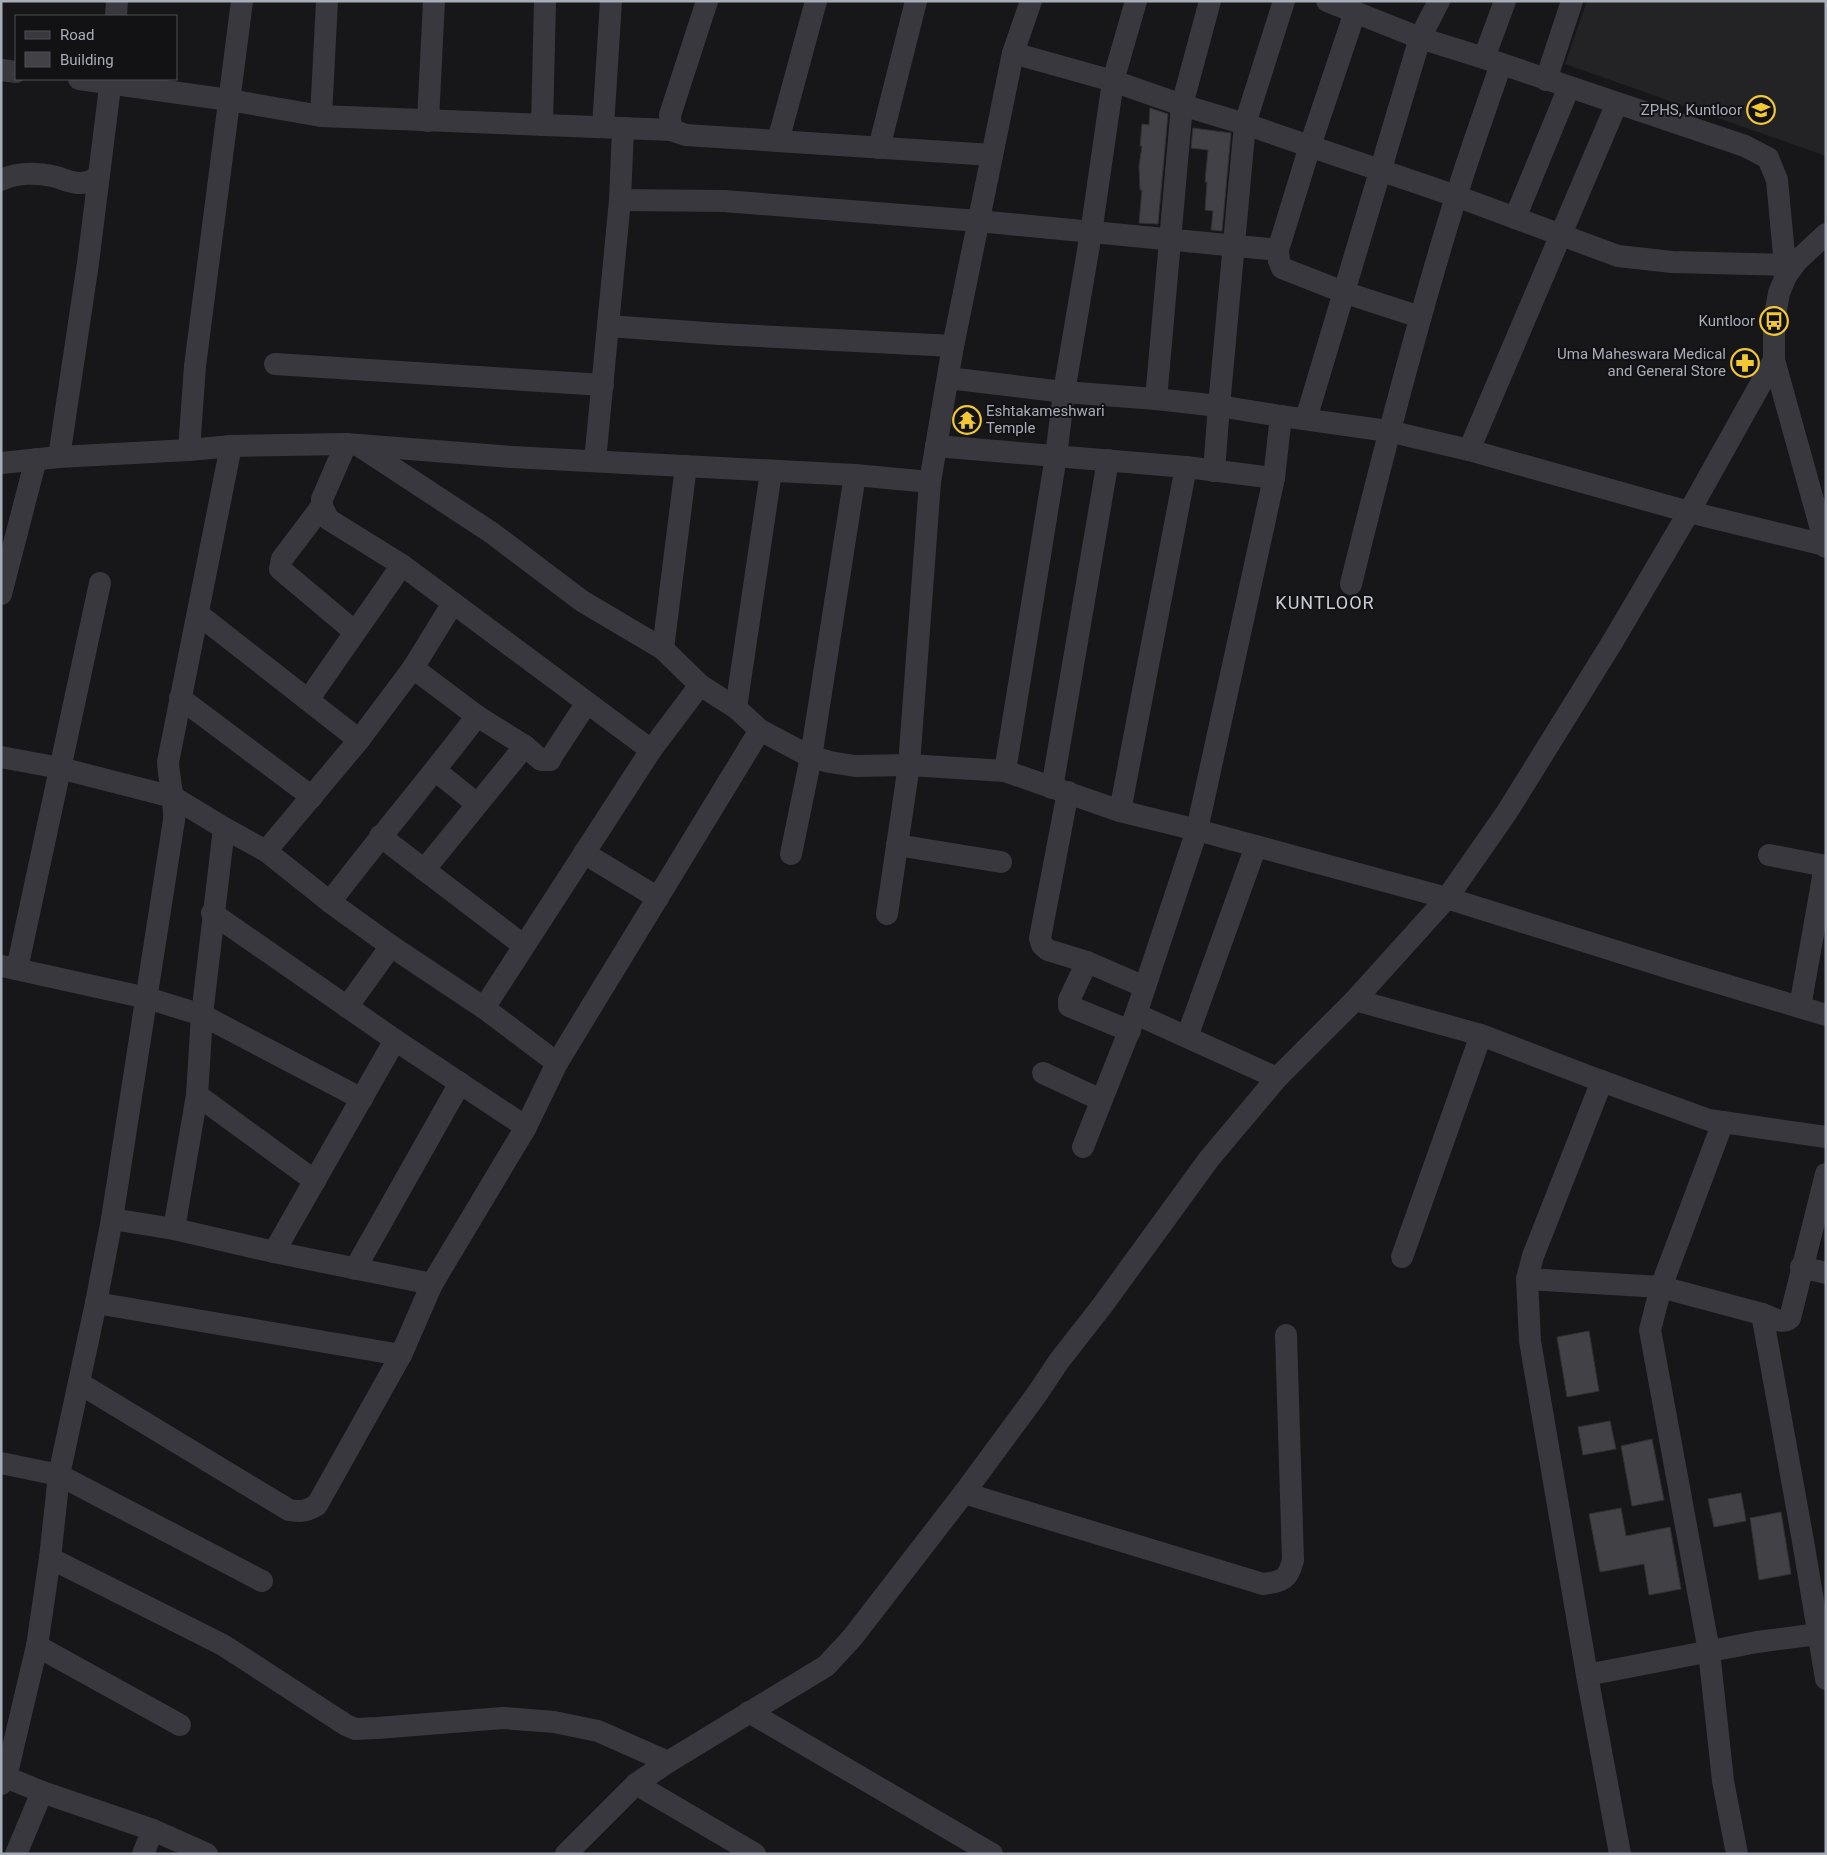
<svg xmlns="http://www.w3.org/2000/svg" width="1827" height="1855" font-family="Roboto,sans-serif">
<rect width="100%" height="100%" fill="#171719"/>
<polygon fill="#232326" points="1587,1 1826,1 1826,156 1565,64"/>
<g fill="#414146" stroke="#313135">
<polygon points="1150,108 1168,114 1158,224 1139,223 1142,190 1140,190 1139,166 1142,146 1140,146 1142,124 1149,125"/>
<polygon points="1193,128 1231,133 1222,231 1211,230 1213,211 1205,210 1207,182 1205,182 1208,150 1191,148"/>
<polygon points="1589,1331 1599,1391 1567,1397 1557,1337"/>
<polygon points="1610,1421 1616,1449 1583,1455 1578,1427"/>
<polygon points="1652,1439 1664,1500 1632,1506 1621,1446"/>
<polygon points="1741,1493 1746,1521 1714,1527 1708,1499"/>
<polygon points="1621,1508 1626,1536 1670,1527 1681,1589 1649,1595 1644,1564 1600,1572 1589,1514"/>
<polygon points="1781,1512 1791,1574 1759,1580 1750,1518"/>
</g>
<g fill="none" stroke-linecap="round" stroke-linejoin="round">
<g stroke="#38383e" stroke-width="22">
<polyline points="707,1 670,115 671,130 686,135 992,155"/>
<polyline points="1327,1 1420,38 1484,58 1745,146 1768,158 1777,180 1786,276"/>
<polyline points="1355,12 1310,146 1278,250 1279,261 1282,268 1343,292 1420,317"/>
<polyline points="116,16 117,1"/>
<polyline points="1013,53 1113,81 1182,105 1245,124 1456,196 1618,256 1672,262 1785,265"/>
<polyline points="1484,58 1505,1"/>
<polyline points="1,70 16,72"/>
<polyline points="79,79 229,100 321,116 671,130"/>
<polyline points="1546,80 1572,1"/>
<polyline points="321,116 327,1"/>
<polyline points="428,121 434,1"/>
<polyline points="542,125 545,1"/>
<polyline points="603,127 611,1"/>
<polyline points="778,141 816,1"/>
<polyline points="879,148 916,1"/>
<path d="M1 180C15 173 36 172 52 176 62 178 72 184 82 183 87 182 93 180 97 178"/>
<polyline points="620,200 724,201 978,221 1278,250"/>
<polyline points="1515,218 1569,87"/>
<polyline points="608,326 720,334 953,346"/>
<polyline points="1774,360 1826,547"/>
<polyline points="275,364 603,385"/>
<polyline points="948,378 1064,392 1156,399 1219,406 1281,416 1388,431 1469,450 1689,512 1825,545"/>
<polyline points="1156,399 1182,105 1210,1"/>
<polyline points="1306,419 1420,38 1439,1"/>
<polyline points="346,444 322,499 322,506 328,519 402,565 651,750"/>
<polyline points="358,445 492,533 582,601 663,649 700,685 736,708 760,730 811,757 830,762 855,766 909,765 1005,771 1120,811 1197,830 1447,898 1679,971 1826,1015"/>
<polyline points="936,446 1186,467 1274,478"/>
<polyline points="189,450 195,366 242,1"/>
<polyline points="1469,450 1617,103"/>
<polyline points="59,457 88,263 111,79"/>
<polyline points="595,461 620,200 623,128"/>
<polyline points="1,463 59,457 189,450 231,446 346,444 512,457 855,475 930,482"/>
<polyline points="1214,471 1219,406 1245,124 1284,1"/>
<polyline points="322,506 282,559 280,569 355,632"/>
<path d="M1351 584C1383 454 1416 325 1456 197 1470 152 1486 108 1501 64"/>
<polyline points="1,594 36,459"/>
<polyline points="198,614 359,740"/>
<polyline points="663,649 686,466"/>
<polyline points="413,668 477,716 525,746 541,760 550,760 552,756 586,704"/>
<polyline points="180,698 312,797"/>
<polyline points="308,700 402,565"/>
<polyline points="736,708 771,472"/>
<polyline points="1,757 60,768 173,797 224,828 266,851 330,902 391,946 484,1008 557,1063"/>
<polyline points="436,771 477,804"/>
<polyline points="1005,771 1056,456 1064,392 1091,233 1113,81 1136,1"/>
<polyline points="1052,788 1108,460"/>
<polyline points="1068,792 1040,938 1042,945 1048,950 1087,962 1145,987"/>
<polyline points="1120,811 1186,467"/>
<polyline points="380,836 523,945"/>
<polyline points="897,845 1001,862"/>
<polyline points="266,851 359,740 413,668 453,603"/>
<polyline points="584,853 658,898"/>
<polyline points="791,854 811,757 855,475"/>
<polyline points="1769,855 1826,866"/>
<polyline points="424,870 525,746"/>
<path d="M330 902C378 839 429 779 477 716"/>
<polyline points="212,913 395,1040 526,1127"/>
<polyline points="887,914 909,765 930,482 953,346 1013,53 1031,1"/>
<polyline points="1087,962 1069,1000 1069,1006 1130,1031"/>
<polyline points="2,966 147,998 202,1015 362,1099"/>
<polyline points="17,969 100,583"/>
<polyline points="1355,1000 1481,1035 1593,1078 1709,1120 1826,1137"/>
<polyline points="347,1007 391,946"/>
<polyline points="1800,1007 1825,866"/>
<polyline points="484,1008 651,750 700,685"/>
<polyline points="1136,1014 1277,1078"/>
<polyline points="1187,1037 1256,846"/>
<polyline points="1043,1073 1101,1100"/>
<polyline points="1602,1081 1533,1256 1527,1279 1530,1341 1587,1675 1620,1854"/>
<polyline points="197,1095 315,1181"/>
<polyline points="1083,1147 1136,1014 1197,830 1274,478 1281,416"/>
<path d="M1826 1174 1790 1318C1782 1325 1771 1317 1762 1314L1803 1541 1826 1679"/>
<polyline points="112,1219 174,1229 274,1252 432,1284"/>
<polyline points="174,1229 197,1095 202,1015 224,828"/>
<polyline points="274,1252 395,1040"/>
<polyline points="1402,1257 1481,1035"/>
<polyline points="1801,1267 1826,1273"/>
<polyline points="355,1269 460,1083"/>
<polyline points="1527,1279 1661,1287 1723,1122"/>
<polyline points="96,1303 401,1355"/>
<path d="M79 1383 289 1510C301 1512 307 1511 317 1505L401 1355 432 1284 526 1127 557 1063 760 730"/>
<polyline points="1,1463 59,1475 262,1581"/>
<path d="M964 1493 1263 1584C1283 1581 1288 1580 1293 1560L1286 1335"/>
<polyline points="50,1558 223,1645 346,1725 355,1729 377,1728 503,1718 554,1722 598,1731 668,1762"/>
<polyline points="37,1646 180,1725"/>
<polyline points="1587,1675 1757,1642 1826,1633"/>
<polyline points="749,1712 992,1854"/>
<polyline points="1,1775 42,1792 153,1830 207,1854"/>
<path d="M1 1784 6 1777 37 1646 50 1558 59 1475 96 1303 112 1219 174 820C175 800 169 782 168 762L231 446"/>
<polyline points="636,1784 755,1854"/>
<polyline points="16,1854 42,1792"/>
<polyline points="143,1854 153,1830"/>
<polyline points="566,1854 636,1784 668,1762 826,1666 852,1638 964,1493 1037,1394 1059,1361 1102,1306 1209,1159 1277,1078 1355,1000 1447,898 1507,812 1613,641 1689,512 1774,360 1774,321 1779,293 1786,276 1797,261 1826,234"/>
<polyline points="1737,1854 1723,1781 1709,1651 1650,1330 1661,1287 1762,1314"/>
</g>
</g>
<defs>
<symbol id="school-ring" viewBox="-11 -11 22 22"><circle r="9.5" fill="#121214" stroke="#f3c835" stroke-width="1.5"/><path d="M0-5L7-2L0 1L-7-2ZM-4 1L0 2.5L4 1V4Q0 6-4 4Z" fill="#f3c835"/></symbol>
<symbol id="bus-ring" viewBox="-11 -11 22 22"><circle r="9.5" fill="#121214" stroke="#f3c835" stroke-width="1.5"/><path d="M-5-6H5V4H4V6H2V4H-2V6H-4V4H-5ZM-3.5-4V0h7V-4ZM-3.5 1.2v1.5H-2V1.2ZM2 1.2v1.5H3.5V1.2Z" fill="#f3c835"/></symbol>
<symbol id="pharmacy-ring" viewBox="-11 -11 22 22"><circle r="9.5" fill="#121214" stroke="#f3c835" stroke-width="1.5"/><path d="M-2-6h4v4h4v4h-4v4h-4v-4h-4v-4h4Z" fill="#f3c835"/></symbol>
<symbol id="temple-ring" viewBox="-11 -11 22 22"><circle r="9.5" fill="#121214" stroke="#f3c835" stroke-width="1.5"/><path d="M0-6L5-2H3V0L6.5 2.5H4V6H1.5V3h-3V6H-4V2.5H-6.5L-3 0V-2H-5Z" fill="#f3c835"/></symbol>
</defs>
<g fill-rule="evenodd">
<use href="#school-ring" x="1745" y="94" width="32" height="32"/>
<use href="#bus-ring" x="1758" y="305" width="32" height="32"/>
<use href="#pharmacy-ring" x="1729" y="347" width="32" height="32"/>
<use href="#temple-ring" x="951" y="404" width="32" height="32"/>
</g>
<g text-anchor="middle" stroke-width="4" stroke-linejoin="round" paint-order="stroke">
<g font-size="15" fill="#a9acb9" stroke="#121214" text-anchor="end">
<text x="1742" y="115">ZPHS, Kuntloor</text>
<text x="1755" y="326">Kuntloor</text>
<text x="1726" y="359">Uma Maheswara Medical<tspan x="1726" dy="17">and General Store</tspan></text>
<text x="986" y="416" text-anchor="start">Eshtakameshwari<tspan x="986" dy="17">Temple</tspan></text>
</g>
<g font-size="18" letter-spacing="1" fill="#caccd5" stroke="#121214">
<text x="1325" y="609">KUNTLOOR</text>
</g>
</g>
<rect width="1827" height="1855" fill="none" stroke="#a9acb9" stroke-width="5"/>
<rect x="15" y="15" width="162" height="65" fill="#121214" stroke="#4e5056"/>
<rect x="25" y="31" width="25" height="8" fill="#38383e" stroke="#4e5056"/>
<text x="60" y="40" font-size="15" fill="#a9acb9">Road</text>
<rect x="25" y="52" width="25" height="15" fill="#414146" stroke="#4e5056"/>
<text x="60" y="65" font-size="15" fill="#a9acb9">Building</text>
</svg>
